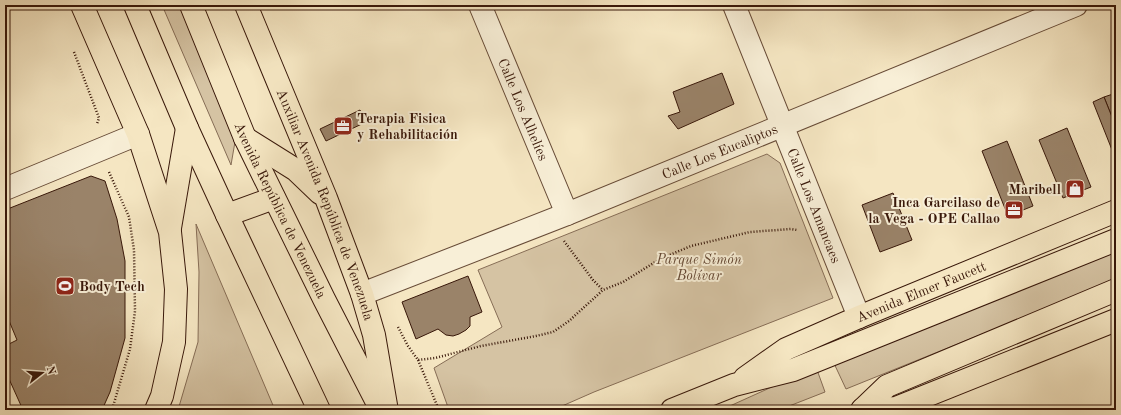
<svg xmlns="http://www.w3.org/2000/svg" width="1121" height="415" font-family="'Old Standard TT',serif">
<rect width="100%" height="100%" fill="#f5e6c2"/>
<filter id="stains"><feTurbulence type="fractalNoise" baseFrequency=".005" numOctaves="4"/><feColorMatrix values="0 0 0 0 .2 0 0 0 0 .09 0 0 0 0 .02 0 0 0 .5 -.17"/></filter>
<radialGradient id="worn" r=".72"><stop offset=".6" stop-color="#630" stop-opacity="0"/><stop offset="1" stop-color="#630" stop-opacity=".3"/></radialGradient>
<g fill="#d5c3a3" stroke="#866d56">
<polygon points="162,5 181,5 236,136 231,165"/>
<polygon points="767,154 780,163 833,298 721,342 594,392 553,410 449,410 434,368 502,327 478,270"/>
<polygon points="196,224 275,410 178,410 198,342 199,272"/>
<polygon points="1116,243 1116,280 846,389 831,357"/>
<polygon points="816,367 825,392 779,410 721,410"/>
</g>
<g fill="#9a8369" stroke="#381709">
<polygon points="722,73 734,104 678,129 668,116 680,112 673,92"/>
<polygon points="1116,93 1116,127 1104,97"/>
<polygon points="1104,97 1116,127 1116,160 1093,102"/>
<polygon points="360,110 366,122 326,141 320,129"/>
<polygon points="1067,128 1091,187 1063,198 1039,140"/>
<polygon points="1007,141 1033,206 1008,216 982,151"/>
<polygon points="91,176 105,181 117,219 125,261 125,338 110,392 102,410 23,410 5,370 5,346 17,340 5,311 5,210"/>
<polygon points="893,193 912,240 880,252 862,205"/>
<polygon points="468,276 482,312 470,317 470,326 466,330 459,334 453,336 446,335 438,329 416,339 402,302"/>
</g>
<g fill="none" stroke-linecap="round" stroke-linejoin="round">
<defs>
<g id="minor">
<path id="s1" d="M480 5 567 214"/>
<path id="s2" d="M734 5 859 317"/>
<polyline points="5,189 138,134"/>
<path id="s3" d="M362 294 567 214 1076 5"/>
</g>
<g id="major">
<polyline points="82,5 138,134 170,232 176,289 174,342 162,396 156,410"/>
<polyline points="135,5 187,128 227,215 319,410"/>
<path id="s4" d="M191 5 245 138 324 299 381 410"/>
<path id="s5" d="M246 5 326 198 362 294 374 335 386 405"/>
<polyline points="245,138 296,170 320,193"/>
<polyline points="227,215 274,198"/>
<polyline points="170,228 187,128"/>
<path id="s6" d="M745 378 786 349 859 317 1116 211"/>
<polyline points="863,409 896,408 1116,320"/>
<polyline points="672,410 734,385 793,370 1116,240"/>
<polyline points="862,410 887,386 1116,290"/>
</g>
</defs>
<use href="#minor" stroke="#674b37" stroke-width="24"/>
<use href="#major" stroke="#381709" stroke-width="24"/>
<g stroke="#381709" stroke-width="2.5" stroke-dasharray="1 2" stroke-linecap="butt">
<polyline points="74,52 99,118 97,124"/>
<polyline points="109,172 129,217 134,250 135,311 130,349 112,410"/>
<polyline points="564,241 593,280 603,290"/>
<polyline points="398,327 408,346 418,360 435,358 481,346 536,336 553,332 569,321 603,290 623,282 660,259 691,246 750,232 791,229 797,230"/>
<polyline points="418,360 439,410"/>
</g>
<use href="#minor" stroke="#f8efd7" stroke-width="22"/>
<use href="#major" stroke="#f5e6c2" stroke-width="22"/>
</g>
<defs>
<symbol id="office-square" viewBox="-11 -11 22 22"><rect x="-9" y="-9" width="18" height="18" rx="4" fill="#8f2418" stroke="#f8efd7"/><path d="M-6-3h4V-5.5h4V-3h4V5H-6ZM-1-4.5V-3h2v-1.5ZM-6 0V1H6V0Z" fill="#fff"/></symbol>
<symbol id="shop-square" viewBox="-11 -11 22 22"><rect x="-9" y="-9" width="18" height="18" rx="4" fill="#8f2418" stroke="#f8efd7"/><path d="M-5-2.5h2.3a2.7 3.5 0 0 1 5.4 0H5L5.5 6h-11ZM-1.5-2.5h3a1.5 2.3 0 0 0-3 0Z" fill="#fff"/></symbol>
<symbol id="stadium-square" viewBox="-11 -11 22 22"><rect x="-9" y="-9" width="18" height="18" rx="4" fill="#8f2418" stroke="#f8efd7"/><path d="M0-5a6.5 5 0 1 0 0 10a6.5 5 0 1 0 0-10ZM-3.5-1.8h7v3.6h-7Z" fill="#fff"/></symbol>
</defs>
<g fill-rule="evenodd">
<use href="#office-square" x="332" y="115" width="22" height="22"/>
<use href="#shop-square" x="1064" y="178" width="22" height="22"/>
<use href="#office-square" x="1003" y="199" width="22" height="22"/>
<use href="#stadium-square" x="54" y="275" width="22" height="22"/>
</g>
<g text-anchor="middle" stroke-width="4" stroke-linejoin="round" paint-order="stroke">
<g font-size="14" fill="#381709" stroke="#f8efd7">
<text dy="5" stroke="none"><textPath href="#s1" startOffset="113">Calle Los Alhelíes</textPath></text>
<text dy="5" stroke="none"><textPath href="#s3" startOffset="385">Calle Los Eucaliptos</textPath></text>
<text dy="5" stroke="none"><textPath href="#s5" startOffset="215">Auxiliar Avenida República de Venezuela</textPath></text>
<text dy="5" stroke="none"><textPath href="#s2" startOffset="216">Calle Los Amancaes</textPath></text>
<text dy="5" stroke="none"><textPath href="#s4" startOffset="224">Avenida República de Venezuela</textPath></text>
<text dy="5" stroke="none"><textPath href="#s6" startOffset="197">Avenida Elmer Faucett</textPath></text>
</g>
<g font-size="14" font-weight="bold" fill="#381709" stroke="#f8efd7" text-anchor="start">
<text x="357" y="123">Terapia Fisica<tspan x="357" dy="16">y Rehabilitación</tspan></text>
<text x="1061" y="194" text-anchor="end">Maribell</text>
<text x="1000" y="207" text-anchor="end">Inca Garcilaso de<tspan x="1000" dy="16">la Vega - OPE Callao</tspan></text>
<text x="79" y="291">Body Tech</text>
</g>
<g font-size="14" font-style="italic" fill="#674b37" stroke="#f8efd7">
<text x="699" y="264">Parque Simón<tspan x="699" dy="16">Bolívar</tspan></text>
</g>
</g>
<rect width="1121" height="415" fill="none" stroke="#f5e6c2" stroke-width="20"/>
<rect x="6" y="6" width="1109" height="403" fill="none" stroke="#381709" stroke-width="2"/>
<rect x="10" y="10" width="1101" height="395" fill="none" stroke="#381709"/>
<g transform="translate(42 373) rotate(73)" stroke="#f8efd7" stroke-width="3" paint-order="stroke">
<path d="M0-3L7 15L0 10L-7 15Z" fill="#381709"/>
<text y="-6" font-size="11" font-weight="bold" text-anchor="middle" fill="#381709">N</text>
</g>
<rect width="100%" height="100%" filter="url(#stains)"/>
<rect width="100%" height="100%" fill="url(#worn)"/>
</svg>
